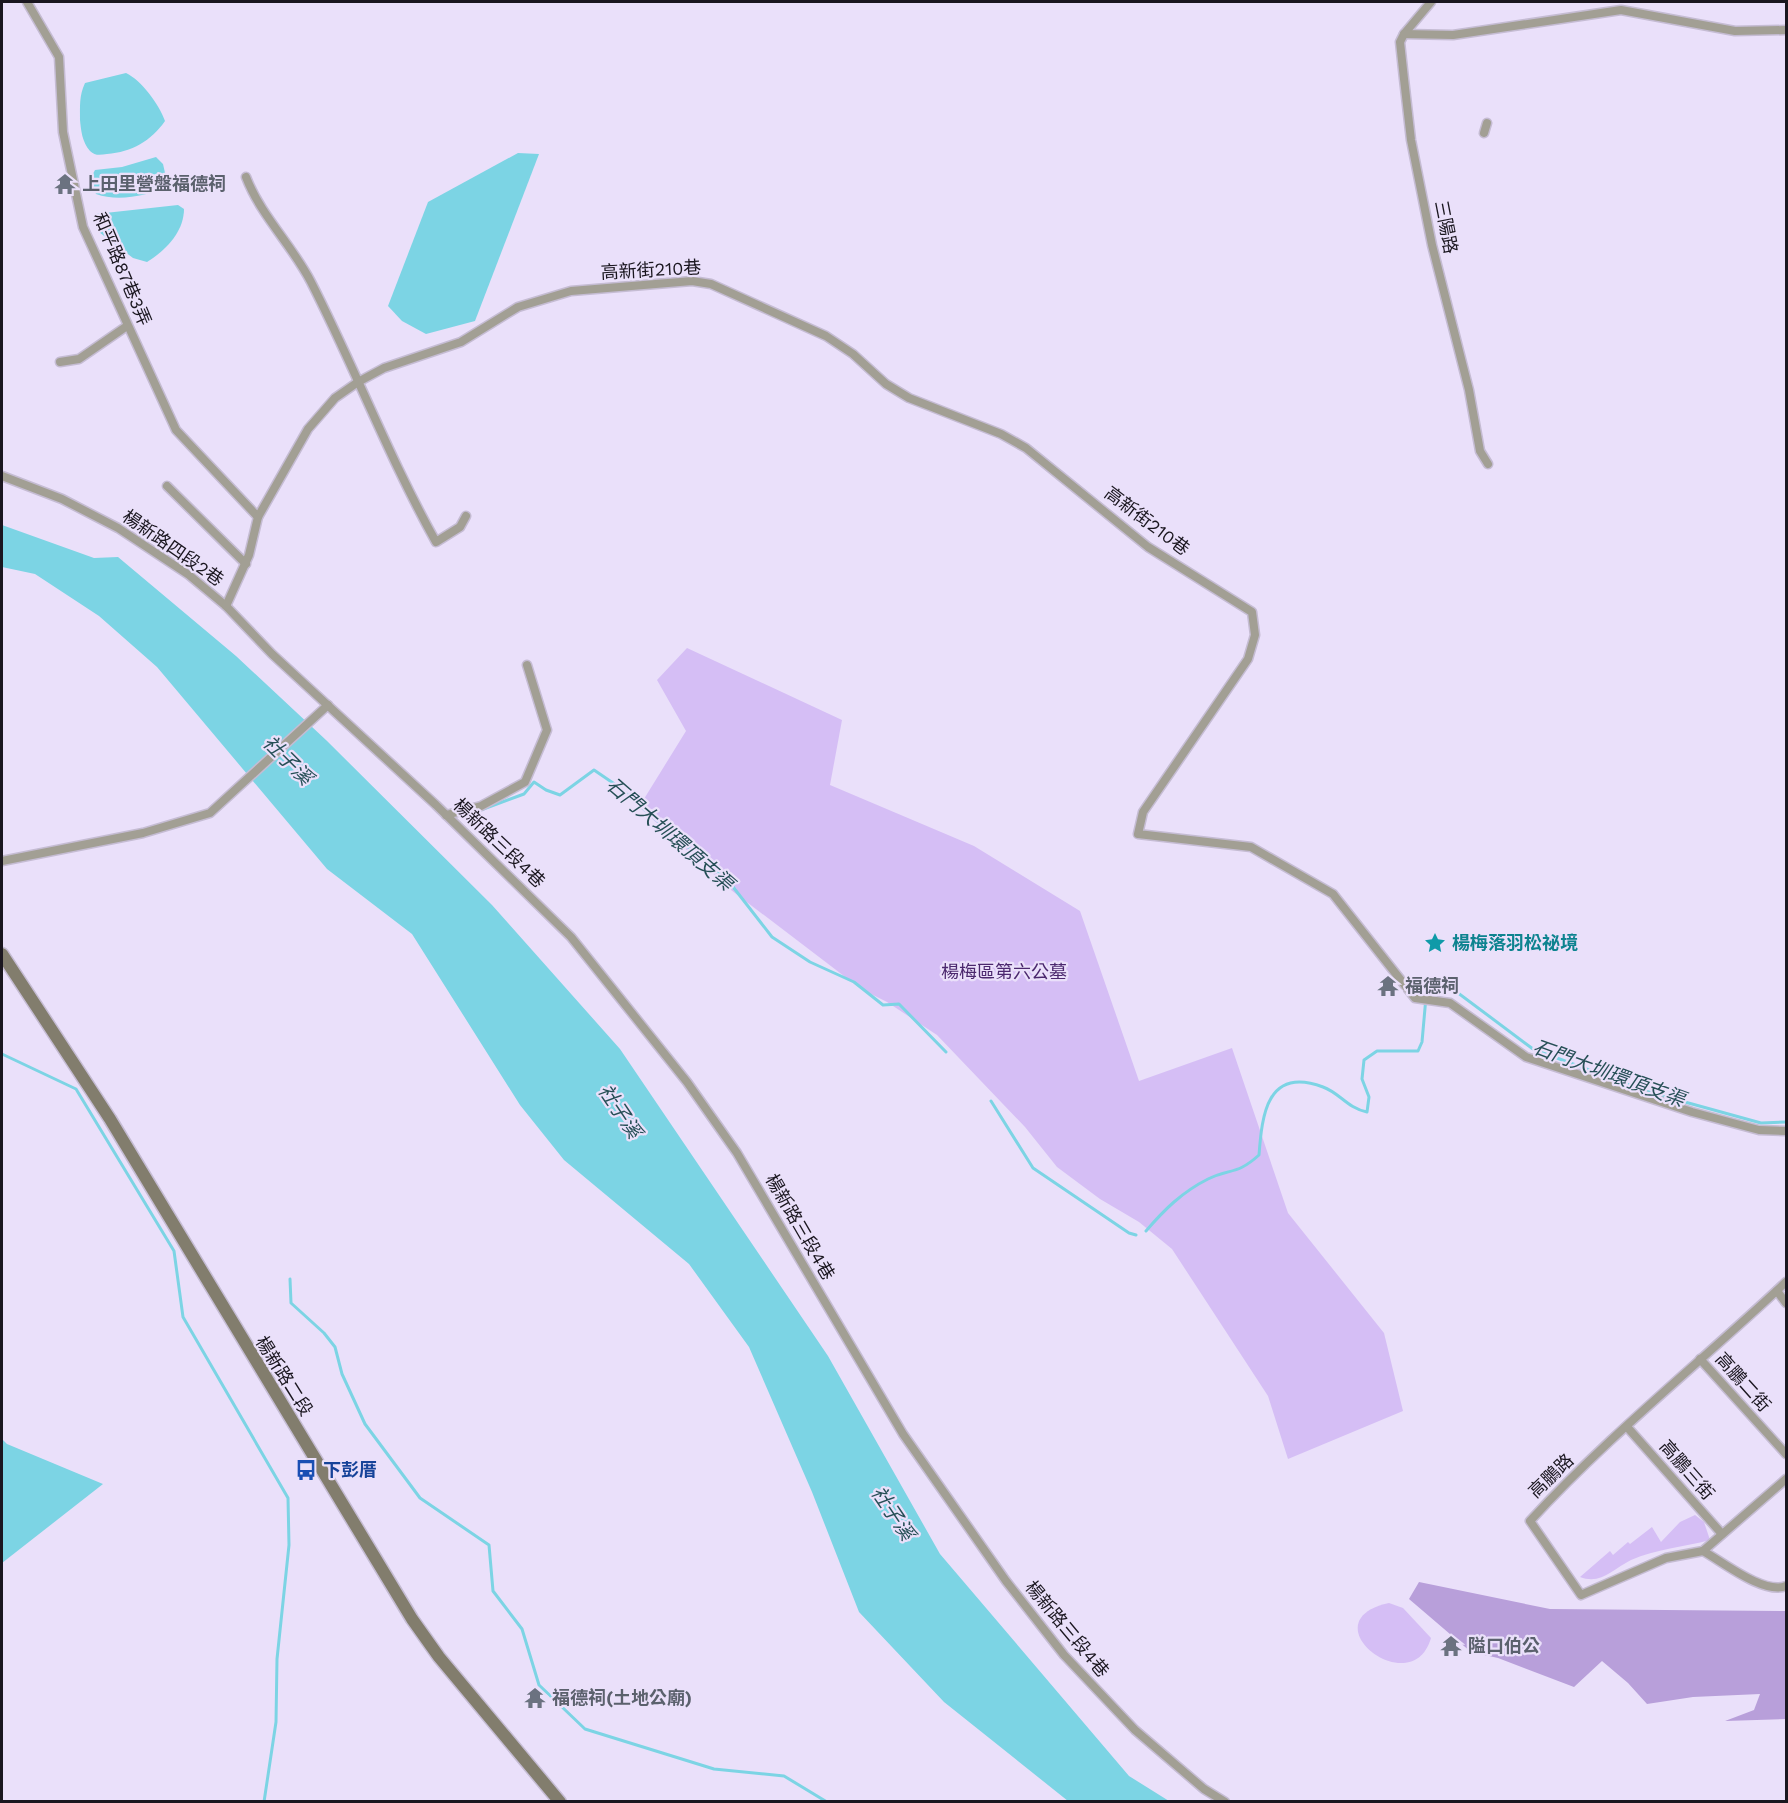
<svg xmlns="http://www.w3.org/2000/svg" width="1788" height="1803" font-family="'Work Sans','Noto Sans TC',sans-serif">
<rect width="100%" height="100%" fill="#eae0fa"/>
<g fill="#d5bef5">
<polygon points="687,648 842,720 830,785 974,846 1080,911 1139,1081 1232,1048 1288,1213 1384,1333 1403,1411 1288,1459 1268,1396 1172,1249 1139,1222 1100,1199 1057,1167 1025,1127 937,1035 887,1002 861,989 731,890 639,807 686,731 657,680"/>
<path d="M1695 1515 1704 1522 1710 1540C1684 1547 1656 1549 1631 1560 1613 1569 1601 1585 1580 1577L1610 1551 1613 1555 1628 1542 1630 1544 1652 1527 1661 1542 1680 1522Z"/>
<path d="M1389 1603 1403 1608 1431 1638C1412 1704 1306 1621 1389 1603Z"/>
</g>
<polygon fill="#b89fda" points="1419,1582 1550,1609 1786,1611 1786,1719 1725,1721 1754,1710 1760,1694 1693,1697 1647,1704 1628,1683 1602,1661 1574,1687 1498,1658 1471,1652 1409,1599"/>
<g fill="#7cd4e4">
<path d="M126 73C141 80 159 104 165 121 151 141 132 152 107 154 100 155 95 156 90 151 82 142 81 130 80 120 80 106 79 96 85 83Z"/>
<polygon points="518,153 539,154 475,321 426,334 402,321 388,306 428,202"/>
<path d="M156 157 163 164 168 186C147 196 118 202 96 194 92 186 90 178 95 170L122 167Z"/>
<path d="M178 205 184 209C184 232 165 251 147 262L133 258 99 232 96 214Z"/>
<polygon points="2,525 94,558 118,557 236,656 326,740 492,905 620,1049 828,1356 940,1554 1129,1776 1169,1801 1068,1801 944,1702 859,1612 812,1492 749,1347 689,1264 564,1160 520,1105 412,934 327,869 157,667 99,616 35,574 2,567"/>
<polygon points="2,1439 7,1444 103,1484 2,1563"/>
</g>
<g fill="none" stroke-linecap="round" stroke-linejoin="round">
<g stroke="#7cd4e4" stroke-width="3">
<polyline points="462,817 524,794 534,782 546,790 560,795 594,770 616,785 730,883 772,937 810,962 854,982 883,1005 899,1004 946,1052"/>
<polyline points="2,1054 76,1089 174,1251 183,1317 288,1498 289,1545 277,1659 276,1722 264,1802"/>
<polyline points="991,1101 1033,1168 1129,1233 1136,1235"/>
<path d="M1146 1231C1164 1210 1182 1192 1208 1179 1231 1168 1237 1175 1259 1155 1262 1115 1267 1066 1323 1087 1340 1093 1347 1108 1367 1112L1369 1097 1362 1079 1364 1060 1377 1051H1418L1422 1042 1426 997 1442 981 1533 1049 1645 1091 1761 1123 1786 1122"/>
<polyline points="290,1279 291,1303 324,1333 335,1347 342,1374 365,1424 420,1498 489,1545 493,1591 522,1629 539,1685 585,1729 714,1769 784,1776 827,1802"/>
</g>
<defs>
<g id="street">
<polyline points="27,2 59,57 63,132 83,227 176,430 258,517"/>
<polyline points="1431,2 1404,34 1400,42 1404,79 1411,140 1432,245 1469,390 1480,451 1488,464"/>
<polyline points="1404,34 1453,35 1621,10 1735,31 1786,30"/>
<polyline points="1484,133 1487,123"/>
<path d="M246 177C261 216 292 245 311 282 355 368 389 458 436 542L460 527 466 516"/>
<polyline points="60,362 79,359 127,326"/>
<polyline points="2,476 62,499 118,528 189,575 226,606 272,654 436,805 571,937 687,1082 737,1153 903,1434 1006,1581 1064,1655 1135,1730 1204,1789 1225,1802"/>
<polyline points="167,486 246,564"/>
<polyline points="226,606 249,555 258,517 308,429 335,398 358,382 384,368 461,342 518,307 571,291 692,281 711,284 826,336 853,354 886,384 909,398 1001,434 1026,448 1148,547 1252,612 1255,635 1248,659 1143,812 1138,834 1251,847 1333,894 1415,998 1450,1003 1526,1057 1692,1112 1759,1130 1786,1131"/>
<polyline points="446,815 481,806 525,782 547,730 527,665"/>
<polyline points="2,861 143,833 210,813 328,705"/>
<path d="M1786 1282C1701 1362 1609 1435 1530 1521L1581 1595 1666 1558 1703 1551 1786 1479"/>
<polyline points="1777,1291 1786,1303"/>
<polyline points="1700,1359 1786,1454"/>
<polyline points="1628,1428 1722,1534"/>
<path d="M1703 1551C1723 1562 1764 1595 1786 1586"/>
</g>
<polyline id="secondary" points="2,954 110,1119 412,1619 439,1657 560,1802"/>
</defs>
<use href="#street" stroke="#c5bcd3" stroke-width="11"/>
<use href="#secondary" stroke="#c5bcd3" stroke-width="15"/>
<use href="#street" stroke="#a29f94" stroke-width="8"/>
<use href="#secondary" stroke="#827d6d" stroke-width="12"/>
</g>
<defs>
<symbol id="temple-bare" viewBox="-9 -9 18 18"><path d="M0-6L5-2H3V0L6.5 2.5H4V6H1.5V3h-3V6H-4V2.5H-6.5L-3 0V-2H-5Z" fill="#6b7280" stroke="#eae0fa" stroke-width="2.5" paint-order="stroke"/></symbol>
<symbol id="sight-bare" viewBox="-9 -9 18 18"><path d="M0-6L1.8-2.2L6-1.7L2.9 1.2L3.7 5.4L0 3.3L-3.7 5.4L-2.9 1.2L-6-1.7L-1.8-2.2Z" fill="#0f9aa8" stroke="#eae0fa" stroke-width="2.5" paint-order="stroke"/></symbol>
<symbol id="bus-bare" viewBox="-9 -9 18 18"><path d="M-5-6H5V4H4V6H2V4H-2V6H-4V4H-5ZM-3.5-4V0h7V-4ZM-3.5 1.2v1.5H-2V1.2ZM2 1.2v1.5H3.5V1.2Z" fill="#1a4fb4" stroke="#eae0fa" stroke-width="2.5" paint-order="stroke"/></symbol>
</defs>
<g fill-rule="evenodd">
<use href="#temple-bare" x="50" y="169" width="30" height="30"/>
<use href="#sight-bare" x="1420" y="928" width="30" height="30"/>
<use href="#temple-bare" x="1373" y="971" width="30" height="30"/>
<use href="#bus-bare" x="291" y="1455" width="30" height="30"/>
<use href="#temple-bare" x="1436" y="1631" width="30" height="30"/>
<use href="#temple-bare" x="520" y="1683" width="30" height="30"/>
</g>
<g text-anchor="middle" stroke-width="4.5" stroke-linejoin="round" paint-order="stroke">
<g font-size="18" font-weight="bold" fill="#5b616d" stroke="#eae0fa" text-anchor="start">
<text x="82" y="190">上田里營盤福德祠</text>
<text x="1405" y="992">福德祠</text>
<text x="1468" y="1652">隘口伯公</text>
<text x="552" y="1704">福德祠(土地公廟)</text>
</g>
<g font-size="18" fill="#1a161f" stroke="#eae0fa">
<text transform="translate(1446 227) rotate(79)" y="6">三陽路</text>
<text transform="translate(122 269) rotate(67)" y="6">和平路87巷3弄</text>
<text transform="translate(651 270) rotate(-3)" y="6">高新街210巷</text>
<text transform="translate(1147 521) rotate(37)" y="6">高新街210巷</text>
<text transform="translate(173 548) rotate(35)" y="6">楊新路四段2巷</text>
<text transform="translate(499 843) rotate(44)" y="6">楊新路三段4巷</text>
<text transform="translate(800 1227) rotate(60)" y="6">楊新路三段4巷</text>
<text transform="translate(284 1376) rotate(58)" y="6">楊新路二段</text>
<text transform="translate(1743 1382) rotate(48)" y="6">高鵬二街</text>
<text transform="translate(1687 1470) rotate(49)" y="6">高鵬三街</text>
<text transform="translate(1551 1476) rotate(-44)" y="6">高鵬路</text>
<text transform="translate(1067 1629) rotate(50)" y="6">楊新路三段4巷</text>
</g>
<g font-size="18" font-weight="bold" fill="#0d838f" stroke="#eae0fa" text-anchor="start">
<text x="1452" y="949">楊梅落羽松祕境</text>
</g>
<g font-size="18" fill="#4b286e" stroke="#eae0fa">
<text x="1004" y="978">楊梅區第六公墓</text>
</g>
<g font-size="18" font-weight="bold" fill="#164399" stroke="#eae0fa" text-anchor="start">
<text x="323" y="1476">下彭厝</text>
</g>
<g font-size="20" font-style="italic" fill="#264f56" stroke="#eae0fa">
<text transform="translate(288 760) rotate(45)" y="7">社子溪</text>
<text transform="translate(670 834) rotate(41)" y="7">石門大圳環頂支渠</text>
<text transform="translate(1609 1073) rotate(20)" y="7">石門大圳環頂支渠</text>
<text transform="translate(620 1111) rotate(56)" y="7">社子溪</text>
<text transform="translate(893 1513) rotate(56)" y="7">社子溪</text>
</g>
</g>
<rect width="1788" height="1803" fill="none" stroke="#1a161f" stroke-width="6"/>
</svg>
